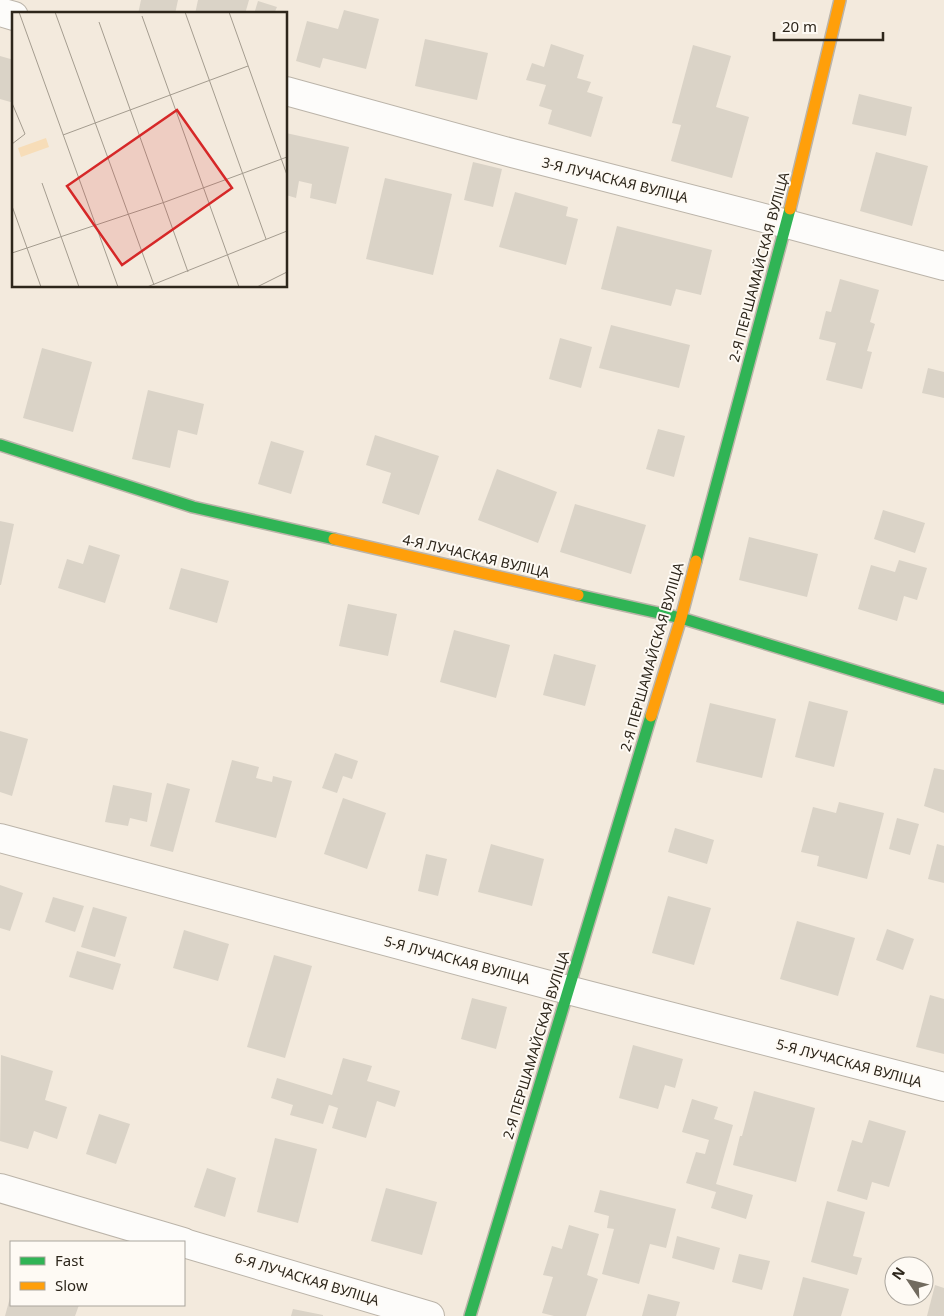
<svg xmlns="http://www.w3.org/2000/svg" width="944" height="1316" font-family="'Noto Sans',sans-serif">
<rect width="100%" height="100%" fill="#f3eadd"/>
<g fill="#dad3c7">
<polygon points="141,0 178,0 175,14 138,14"/>
<polygon points="198,0 249,0 245,14 195,14"/>
<polygon points="258,1 277,7 274,14 254,14"/>
<polygon points="344,10 379,19 366,69 323,58 320,68 296,61 307,21 338,29"/>
<polygon points="425,39 488,53 477,100 415,86"/>
<polygon points="551,44 584,55 577,78 591,82 587,92 603,97 591,137 548,124 552,110 539,106 546,85 526,80 532,63 544,67"/>
<polygon points="693,45 731,56 716,107 749,117 732,178 671,161 681,125 672,123"/>
<polygon points="0,56 14,60 14,103 0,99"/>
<polygon points="859,94 912,107 906,136 852,124"/>
<polygon points="286,133 349,147 336,204 310,198 312,184 299,181 296,198 286,195"/>
<polygon points="876,152 928,166 912,226 860,211"/>
<polygon points="473,162 502,169 493,207 464,200"/>
<polygon points="385,178 452,194 433,275 366,259"/>
<polygon points="515,192 568,207 566,216 578,219 566,265 499,247"/>
<polygon points="617,226 712,250 701,295 676,289 671,306 601,289"/>
<polygon points="840,279 879,290 870,322 875,324 867,351 872,352 862,389 826,380 836,343 819,339 826,311 831,312"/>
<polygon points="611,325 690,345 679,388 599,368"/>
<polygon points="560,338 592,347 581,388 549,379"/>
<polygon points="42,348 92,362 73,432 23,418"/>
<polygon points="928,368 944,372 944,398 922,393"/>
<polygon points="148,390 204,404 197,435 178,430 170,468 132,459"/>
<polygon points="658,429 685,436 674,477 646,469"/>
<polygon points="375,435 439,456 419,515 382,503 391,473 366,465"/>
<polygon points="271,441 304,451 291,494 258,484"/>
<polygon points="497,469 557,492 538,543 478,520"/>
<polygon points="575,504 646,525 631,574 560,552"/>
<polygon points="883,510 925,523 915,553 874,539"/>
<polygon points="0,521 14,524 1,585 0,585"/>
<polygon points="749,537 818,554 807,597 739,580"/>
<polygon points="89,545 120,555 105,603 58,588 67,559 83,564"/>
<polygon points="899,560 927,568 917,600 904,596 897,621 858,609 871,565 895,572"/>
<polygon points="181,568 229,581 217,623 169,609"/>
<polygon points="348,604 397,614 388,656 339,646"/>
<polygon points="454,630 510,645 496,698 440,682"/>
<polygon points="554,654 596,665 585,706 543,695"/>
<polygon points="809,701 848,711 834,767 795,757"/>
<polygon points="710,703 776,719 762,778 696,762"/>
<polygon points="0,731 28,739 12,796 0,792"/>
<polygon points="335,753 358,761 352,779 343,776 337,793 322,788"/>
<polygon points="232,760 259,767 256,778 272,782 273,776 292,781 276,838 215,822"/>
<polygon points="934,768 944,770 944,813 924,806"/>
<polygon points="167,783 190,789 173,852 150,846"/>
<polygon points="113,785 152,793 147,822 130,818 128,826 105,822"/>
<polygon points="343,798 386,813 367,869 324,854"/>
<polygon points="839,802 884,813 867,879 817,866 819,856 801,852 813,807 836,813"/>
<polygon points="897,818 919,824 910,855 889,849"/>
<polygon points="675,828 714,840 707,864 668,852"/>
<polygon points="491,844 544,859 532,906 478,892"/>
<polygon points="937,844 944,846 944,883 928,879"/>
<polygon points="426,854 447,859 438,896 418,891"/>
<polygon points="0,885 23,893 10,931 0,928"/>
<polygon points="668,896 711,908 694,965 652,953"/>
<polygon points="53,897 84,906 75,932 45,922"/>
<polygon points="93,907 127,917 115,957 81,947"/>
<polygon points="797,921 855,938 838,996 780,979"/>
<polygon points="887,929 914,939 903,970 876,960"/>
<polygon points="184,930 229,944 218,981 173,968"/>
<polygon points="77,951 121,964 113,990 69,977"/>
<polygon points="274,955 312,966 285,1058 247,1047"/>
<polygon points="930,995 944,999 944,1054 916,1047"/>
<polygon points="472,998 507,1007 496,1049 461,1039"/>
<polygon points="633,1045 683,1059 675,1088 665,1085 658,1109 619,1098"/>
<polygon points="1,1055 53,1071 45,1100 67,1107 57,1139 34,1131 28,1149 0,1141"/>
<polygon points="343,1058 372,1066 367,1081 400,1091 395,1107 377,1101 366,1138 332,1128 338,1108 329,1105 323,1124 290,1115 293,1105 271,1098 277,1078 332,1095"/>
<polygon points="754,1091 815,1108 796,1182 733,1165 740,1136 742,1136"/>
<polygon points="692,1099 718,1107 714,1119 733,1125 716,1184 753,1195 746,1219 711,1208 716,1192 686,1183 696,1152 705,1154 709,1140 682,1132"/>
<polygon points="99,1114 130,1124 116,1164 86,1154"/>
<polygon points="869,1120 906,1131 889,1187 872,1182 867,1200 837,1191 852,1140 862,1143"/>
<polygon points="275,1138 317,1149 298,1223 257,1212"/>
<polygon points="207,1168 236,1178 225,1217 194,1207"/>
<polygon points="386,1188 437,1202 422,1255 371,1241"/>
<polygon points="600,1190 676,1209 666,1248 650,1244 639,1284 602,1274 614,1229 607,1228 609,1216 594,1212"/>
<polygon points="827,1201 865,1212 853,1256 862,1258 857,1275 811,1262"/>
<polygon points="569,1225 599,1234 587,1275 598,1279 586,1316 554,1316 542,1313 553,1277 543,1275 552,1246 562,1249"/>
<polygon points="677,1236 720,1248 714,1270 672,1258"/>
<polygon points="739,1254 770,1261 762,1290 732,1282"/>
<polygon points="803,1277 849,1289 841,1316 793,1316"/>
<polygon points="935,1285 944,1288 944,1316 927,1316"/>
<polygon points="11,1294 11,1305 79,1305 75,1316 5,1316"/>
<polygon points="648,1294 680,1302 676,1316 642,1316"/>
<polygon points="293,1309 323,1315 323,1316 291,1316"/>
</g>
<g fill="none" stroke-linecap="round" stroke-linejoin="round">
<defs>
<g id="street">
<polyline points="0,12 14,16"/>
<polyline points="286,91 512,153 787,224 944,266"/>
<polyline points="0,838 568,990 944,1087"/>
<polyline points="0,1188 183,1242"/>
<polyline points="184,1243 430,1316"/>
</g>
<g id="fast">
<polyline points="0,445 193,507 334,539"/>
<polyline points="696,561 790,209"/>
<polyline points="578,595 681,618 944,698"/>
<polyline points="470,1316 651,716"/>
</g>
<g id="slow">
<polyline points="790,209 840,0"/>
<polyline points="334,539 578,595"/>
<polyline points="651,716 681,618 696,561"/>
</g>
</defs>
<use href="#street" stroke="#bbb4a9" stroke-width="30"/>
<use href="#fast" stroke="#bbb4a9" stroke-width="14"/>
<use href="#slow" stroke="#bbb4a9" stroke-width="14"/>
<use href="#street" stroke="#fdfcfa" stroke-width="28"/>
<use href="#fast" stroke="#30b455" stroke-width="11"/>
<use href="#slow" stroke="#ff9f0a" stroke-width="11"/>
</g>
<g text-anchor="middle" stroke-width="4" stroke-linejoin="round" paint-order="stroke">
<g font-size="14" fill="#2d261b" stroke="#fefaf4">
<text transform="translate(615 180) rotate(14)" y="5">3-Я ЛУЧАСКАЯ ВУЛІЦА</text>
<text transform="translate(759 267) rotate(-75)" y="5">2-Я ПЕРШАМАЙСКАЯ ВУЛІЦА</text>
<text transform="translate(476 556) rotate(13)" y="5">4-Я ЛУЧАСКАЯ ВУЛІЦА</text>
<text transform="translate(652 657) rotate(-74)" y="5">2-Я ПЕРШАМАЙСКАЯ ВУЛІЦА</text>
<text transform="translate(457 960) rotate(15)" y="5">5-Я ЛУЧАСКАЯ ВУЛІЦА</text>
<text transform="translate(536 1045) rotate(-73)" y="5">2-Я ПЕРШАМАЙСКАЯ ВУЛІЦА</text>
<text transform="translate(849 1063) rotate(15)" y="5">5-Я ЛУЧАСКАЯ ВУЛІЦА</text>
<text transform="translate(307 1279) rotate(17)" y="5">6-Я ЛУЧАСКАЯ ВУЛІЦА</text>
</g>
</g>
<g transform="translate(12 12)">
<rect width="275" height="275" fill="#f3eadd"/>
<path d="M34 126 37 135 9 145 6 136Z" fill="#f7ddb8"/>
<path fill="none" stroke="#a49c8f" stroke-width="1" d="M7 0 106 275M43 0 142 273M173 0 254 227M217 0 275 163M130 4 227 275M87 10 176 260M0 91 13 122 0 132M51 123 236 54M30 171 67 275M0 194 29 275M0 241 153 190 275 145M135 275 275 219M245 275 275 260"/>
<path fill="#d62828" fill-opacity="0.15" stroke="#d62828" stroke-width="2.5" d="M165 98 220 176 110 253 55 174Z"/>
<rect width="275" height="275" fill="none" stroke="#2d261b" stroke-width="2.5"/>
</g>
<rect x="10" y="1241" width="175" height="65" fill="#fefaf4" stroke="#aaa59d"/>
<rect x="20" y="1257" width="25" height="8" fill="#30b455" stroke="#aaa59d"/>
<text x="55" y="1266" font-size="15" fill="#2d261b">Fast</text>
<rect x="20" y="1282" width="25" height="8" fill="#ff9f0a" stroke="#aaa59d"/>
<text x="55" y="1291" font-size="15" fill="#2d261b">Slow</text>
<g transform="translate(909 1281) rotate(305)"><circle r="24" fill="#fefaf4" stroke="#aaa59d"/>
<path d="M0-4L9 19L0 12L-9 19Z" fill="#726b5f"/>
<text y="-8" font-size="14" font-weight="bold" text-anchor="middle" fill="#2d261b">N</text>
</g>
<path d="M774 32v8h109v-8" fill="none" stroke="#2d261b" stroke-width="2.5"/>
<text x="782" y="32" font-size="15" fill="#2d261b" stroke="#fefaf4" stroke-width="4" paint-order="stroke">20 m</text>
</svg>
